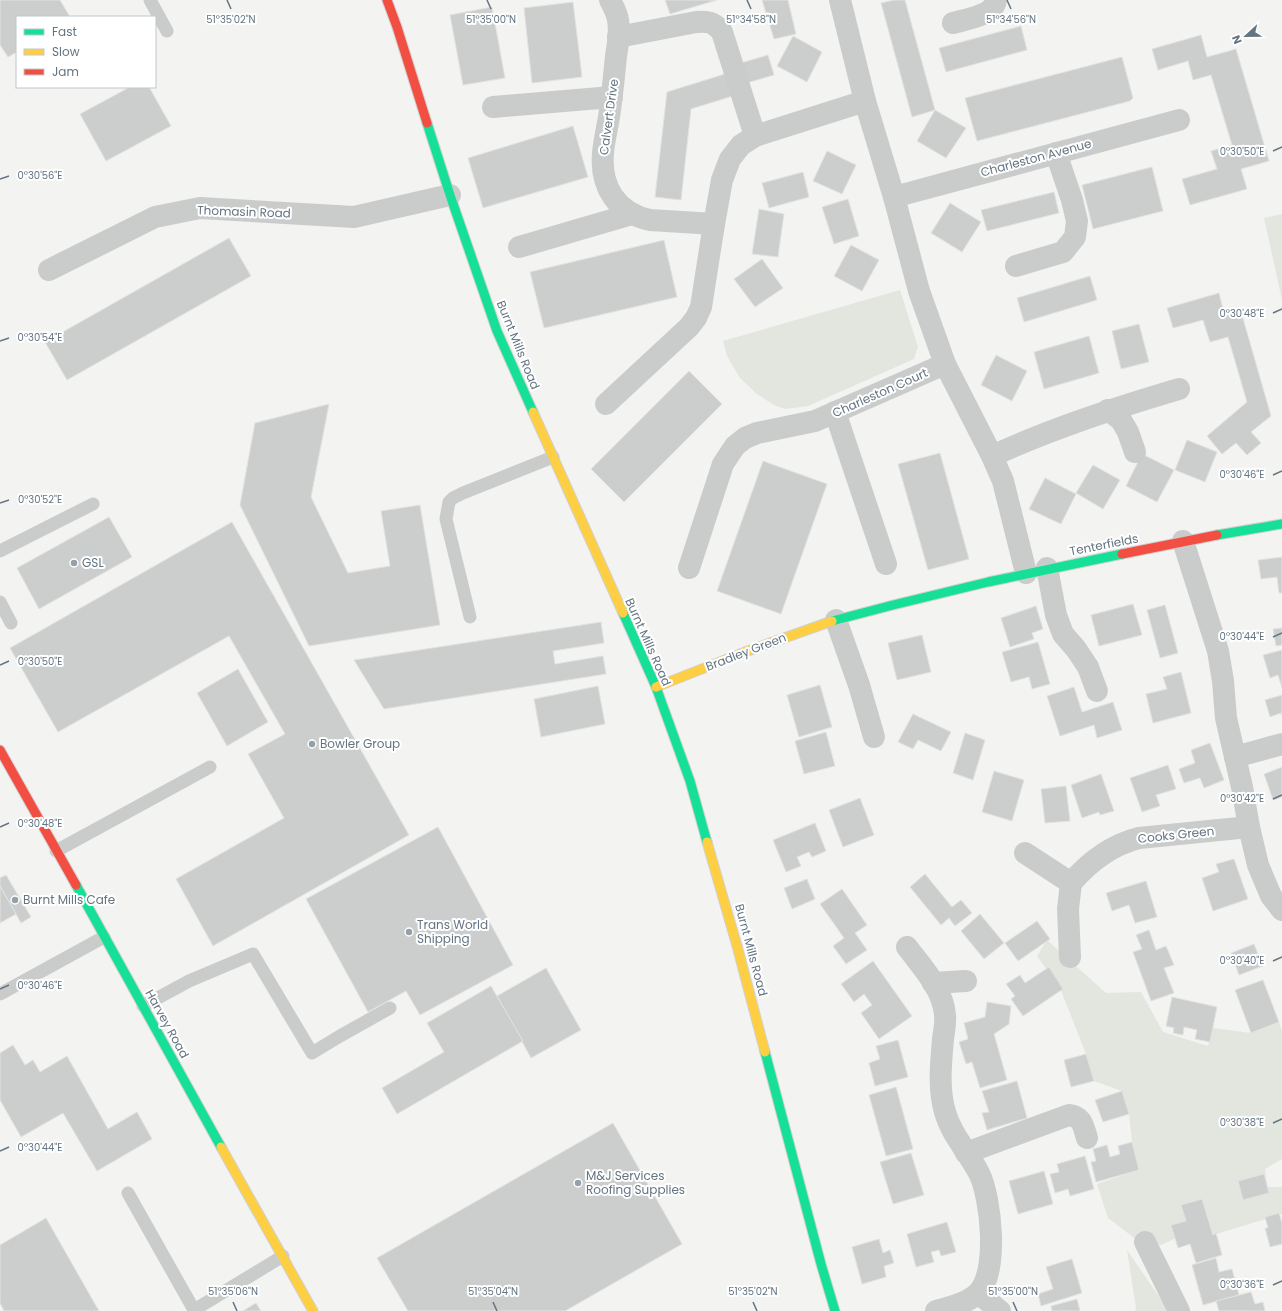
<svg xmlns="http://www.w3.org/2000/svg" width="1282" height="1311" font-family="Poppins,sans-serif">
<rect width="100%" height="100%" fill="#f3f3f1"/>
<g fill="#e2e6df">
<polygon points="1282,214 1282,300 1264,218"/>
<polygon points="900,290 918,347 914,359 808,406 785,409 774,405 757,394 740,378 727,356 723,341"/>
<polygon points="1047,940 1106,993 1141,992 1163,1032 1208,1046 1213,1028 1251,1033 1279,1022 1282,1031 1282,1159 1265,1169 1267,1187 1282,1187 1282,1214 1213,1235 1202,1199 1181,1205 1186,1221 1171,1225 1176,1238 1161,1245 1137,1240 1108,1218 1097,1184 1139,1170 1132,1142 1129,1114 1122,1091 1094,1081 1086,1054 1060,988 1037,956"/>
<polygon points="1127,1250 1169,1311 1135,1311 1136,1308"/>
</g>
<g fill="#cccece" stroke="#e2e2e1">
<polygon points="0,0 60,0 70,17 17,17 17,52 8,57 0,45"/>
<polygon points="665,0 717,0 670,14"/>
<polygon points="762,0 788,0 796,34 774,39"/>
<polygon points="894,0 905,0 935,110 912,117 881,3"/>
<polygon points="573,2 582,77 532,83 524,8"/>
<polygon points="492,7 505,78 463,85 450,15"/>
<polygon points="1021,26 1027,50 946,72 939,48"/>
<polygon points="1201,35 1207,57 1236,49 1269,161 1241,169 1247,189 1190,205 1182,179 1217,169 1211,151 1232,145 1211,75 1193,80 1188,61 1158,70 1152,49"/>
<polygon points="793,36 822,52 807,82 777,66"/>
<polygon points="768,55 774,75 740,85 734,65"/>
<polygon points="1122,57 1133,98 1130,101 977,141 965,98"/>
<polygon points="728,73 736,95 691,109 681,200 655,197 667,92"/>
<polygon points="130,87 149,87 171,126 106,161 80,114"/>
<polygon points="935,110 966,128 946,158 917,141"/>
<polygon points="573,126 588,177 483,208 468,158"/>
<polygon points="827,151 856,165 842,194 813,181"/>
<polygon points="1152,167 1163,211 1093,229 1082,185"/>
<polygon points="803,172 809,197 769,208 762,183"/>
<polygon points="1054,192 1059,213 987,231 981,210"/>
<polygon points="848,199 859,236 834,244 822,207"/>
<polygon points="950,203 981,222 962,252 931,233"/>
<polygon points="759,209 784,214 778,257 752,254"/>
<polygon points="229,238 251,276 67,380 45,342"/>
<polygon points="664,240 677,297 544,328 530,272"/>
<polygon points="851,245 879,260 862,291 834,276"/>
<polygon points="762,259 783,288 755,307 734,279"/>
<polygon points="1090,276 1097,300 1024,322 1017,298"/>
<polygon points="1219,293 1224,313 1240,308 1271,416 1251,432 1261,443 1247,455 1236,443 1222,454 1207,436 1247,402 1228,337 1210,342 1203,320 1173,328 1167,308"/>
<polygon points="1139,324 1149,362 1121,369 1112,331"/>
<polygon points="1089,336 1099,373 1044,389 1034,352"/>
<polygon points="996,355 1027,371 1012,401 981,385"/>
<polygon points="689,371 722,404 624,502 591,469"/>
<polygon points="329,404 311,497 348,573 390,566 381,511 420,505 440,625 309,646 240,505 255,423"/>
<polygon points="1187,440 1217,452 1205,482 1175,470"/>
<polygon points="940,453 969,559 928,570 898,464"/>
<polygon points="1142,454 1174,470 1157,502 1126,486"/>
<polygon points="763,461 827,484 781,614 717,591"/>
<polygon points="1093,465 1120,480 1103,509 1076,493"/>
<polygon points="1045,478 1076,494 1061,524 1029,509"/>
<polygon points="109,517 132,557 39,609 17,568"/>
<polygon points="232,522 409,835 213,946 176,879 284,818 248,754 285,734 229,636 58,732 10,648"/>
<polygon points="1282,557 1282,593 1279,593 1277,577 1261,579 1258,560"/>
<polygon points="1133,604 1142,635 1099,646 1091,615"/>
<polygon points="1165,605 1178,653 1160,658 1147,610"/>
<polygon points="1036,606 1043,629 1032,633 1034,639 1010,647 1001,618"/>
<polygon points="601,622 604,643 553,651 555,664 603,656 606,674 384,709 354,660"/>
<polygon points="1282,628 1282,645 1276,646 1273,629"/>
<polygon points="922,635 931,672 897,680 888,643"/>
<polygon points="1038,642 1050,684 1032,689 1029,677 1011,682 1002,652"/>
<polygon points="1282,650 1282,688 1278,675 1270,678 1263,655"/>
<polygon points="238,669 268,722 227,746 197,693"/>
<polygon points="1181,672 1191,713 1153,723 1146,694 1167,689 1163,677"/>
<polygon points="820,685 832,727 799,737 787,695"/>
<polygon points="598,686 605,724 541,737 534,699"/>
<polygon points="1074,687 1082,712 1113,702 1122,730 1097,738 1094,725 1060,736 1047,696"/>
<polygon points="1282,695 1282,716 1281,713 1270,717 1265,700"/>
<polygon points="913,714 951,732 941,751 918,740 913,749 898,742"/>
<polygon points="826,732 835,766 804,774 795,741"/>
<polygon points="965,733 985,740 973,780 953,773"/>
<polygon points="1210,743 1224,780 1204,788 1200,778 1184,783 1179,769 1195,763 1191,750"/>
<polygon points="1168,765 1176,789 1156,795 1160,806 1142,812 1130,778"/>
<polygon points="1282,767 1282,797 1273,800 1264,774"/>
<polygon points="994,771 1024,780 1012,821 982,812"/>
<polygon points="1101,774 1114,811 1100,815 1099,812 1082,818 1071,785"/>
<polygon points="1066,786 1070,821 1045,823 1041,789"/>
<polygon points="860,798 874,835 843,847 829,810"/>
<polygon points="815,823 826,851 812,857 809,852 797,857 801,866 786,872 773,840"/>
<polygon points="438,827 513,965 420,1015 406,991 368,1012 306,899"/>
<polygon points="1234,859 1248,899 1213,911 1202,878 1219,872 1216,864"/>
<polygon points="925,874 952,907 961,900 972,913 955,926 949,918 941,925 910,887"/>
<polygon points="6,875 31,917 21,923 0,886 0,878"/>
<polygon points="807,879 815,899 792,909 784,888"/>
<polygon points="1146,881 1157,917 1135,923 1129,905 1112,911 1106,893"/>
<polygon points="0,886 16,914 0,923"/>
<polygon points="842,889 867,925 855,933 867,950 846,964 833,946 844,938 820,904"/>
<polygon points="980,914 1004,943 984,959 961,931"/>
<polygon points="1037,921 1050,939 1018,961 1005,943"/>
<polygon points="1149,930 1156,950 1166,946 1174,965 1164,968 1174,993 1151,1001 1133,952 1142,949 1136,935"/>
<polygon points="1254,944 1263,966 1239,975 1231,953"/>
<polygon points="873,961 912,1016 879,1039 861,1013 872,1005 864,994 854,1002 841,984"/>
<polygon points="1049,967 1063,989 1023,1016 1011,999 1015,996 1006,984 1020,975 1025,983"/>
<polygon points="546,968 581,1030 531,1058 497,996"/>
<polygon points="1263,980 1279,1022 1251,1033 1235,990"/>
<polygon points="491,986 523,1041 397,1114 382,1088 444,1052 427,1023"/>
<polygon points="1172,997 1217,1007 1210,1042 1195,1039 1197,1030 1184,1027 1183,1035 1173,1033 1174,1028 1166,1026"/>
<polygon points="987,1002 1011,1006 1009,1024 994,1034 1007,1080 980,1088 972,1062 966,1064 959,1042 968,1039 964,1023 985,1017"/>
<polygon points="898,1040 908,1077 875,1086 869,1063 880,1059 876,1046"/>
<polygon points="13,1045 25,1065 33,1060 40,1072 67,1056 108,1129 137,1112 152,1139 97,1171 63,1113 21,1137 0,1100 0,1053"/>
<polygon points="1086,1054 1094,1081 1071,1087 1064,1060"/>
<polygon points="1017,1081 1027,1118 987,1130 982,1113 989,1112 982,1091"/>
<polygon points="896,1087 913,1149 886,1156 869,1095"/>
<polygon points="1122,1091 1129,1114 1103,1122 1095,1100"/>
<polygon points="613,1123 682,1244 565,1311 408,1311 377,1258"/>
<polygon points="1132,1142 1139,1170 1096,1182 1091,1162 1096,1161 1093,1149 1107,1145 1110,1157 1120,1154 1118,1146"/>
<polygon points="911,1153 924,1195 893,1204 880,1162"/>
<polygon points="1085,1156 1094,1189 1070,1196 1068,1189 1055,1193 1050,1174 1059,1172 1057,1164"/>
<polygon points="1044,1171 1053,1204 1018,1214 1009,1181"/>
<polygon points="1264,1174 1269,1193 1243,1200 1238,1181"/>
<polygon points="1202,1199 1213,1235 1216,1233 1222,1255 1196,1263 1190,1244 1178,1248 1171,1225 1186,1221 1181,1205"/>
<polygon points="1279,1213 1282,1223 1282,1244 1270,1247 1265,1228 1268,1228 1265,1217"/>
<polygon points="46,1218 99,1311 4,1311 0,1303 0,1245"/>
<polygon points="947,1222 956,1252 941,1256 939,1250 931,1252 934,1262 916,1267 907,1234"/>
<polygon points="879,1239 883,1253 890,1250 894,1263 884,1266 886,1277 862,1284 852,1247"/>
<polygon points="1216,1258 1219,1272 1232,1269 1239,1295 1203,1305 1192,1265"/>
<polygon points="1072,1259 1082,1293 1041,1306 1038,1294 1053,1289 1046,1267"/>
<polygon points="1251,1292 1255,1304 1263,1302 1265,1311 1219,1311 1216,1301"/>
<polygon points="1077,1299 1080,1311 1052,1311 1051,1306"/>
<polygon points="256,1303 261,1311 243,1311"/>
</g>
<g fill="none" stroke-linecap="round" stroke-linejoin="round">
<defs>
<g id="fast">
<polyline points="427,123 450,195 497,331 533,412"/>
<polyline points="1217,535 1282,524"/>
<polyline points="623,613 656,687 690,781 707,842"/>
<polyline points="832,621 893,605 988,582 1122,554"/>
<polyline points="76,885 221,1147"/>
<polyline points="765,1052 821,1264 835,1311"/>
</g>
<g id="slow">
<polyline points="533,412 623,613"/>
<polyline points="656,687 745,652 832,621"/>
<polyline points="707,842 737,946 765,1052"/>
<polyline points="221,1147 313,1311"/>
</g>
<g id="jam">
<polyline points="387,0 397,27 427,123"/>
<polyline points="1122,554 1217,535"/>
<polyline points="0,750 76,885"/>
</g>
</defs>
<use href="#fast" stroke="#d0d1d2" stroke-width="11"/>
<use href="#slow" stroke="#d0d1d2" stroke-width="11"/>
<use href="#jam" stroke="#d0d1d2" stroke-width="11"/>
<g stroke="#cacccc" stroke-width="13">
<polyline points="150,0 167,31"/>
<polyline points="0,551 93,504"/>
<polyline points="0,602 11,623"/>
<polyline points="470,617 446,519 449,502 453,498 463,493 553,457"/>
<polyline points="56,851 210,767"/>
<polyline points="0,994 104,937"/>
<polyline points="143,1006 189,981 253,954 312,1053 340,1036 390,1008"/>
<polyline points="128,1193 194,1310 283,1256"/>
</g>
<g stroke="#cacccc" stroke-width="22">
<path d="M610 0C613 6 617 13 618 20 620 31 618 45 616 56 614 77 612 97 609 117 607 129 604 141 603 153 600 187 617 213 650 220L714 224"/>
<polyline points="840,0 865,101 894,197 919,291 945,364 992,456 1003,481 1026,573"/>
<path d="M953 23C966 19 994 16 996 0"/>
<path d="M618 37 696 22C708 21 714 22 722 32L755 136"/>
<polyline points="493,107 612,97"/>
<polyline points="894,197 1179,120"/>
<polyline points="519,247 632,214"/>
<polyline points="1016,266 1063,252 1075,237 1077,221 1072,200 1056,153"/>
<polyline points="49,270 155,217 200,208 354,217 450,195"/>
<polyline points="606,404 689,327 696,318 701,307 714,224 722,180 730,159 741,145 755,136 865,101"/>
<polyline points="1108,410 1121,420 1128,432 1135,452"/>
<polyline points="835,412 886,564"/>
<path d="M992 456C1053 428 1115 408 1179 389"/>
<polyline points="1183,541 1218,651 1223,681 1226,718 1242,787 1249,827 1258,865 1271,896 1282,910"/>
<polyline points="689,568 723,464 735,446 745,438 757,433 815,421 945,364"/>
<polyline points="1047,568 1056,615 1063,634 1076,649 1088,667 1097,691"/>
<polyline points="836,620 859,685 874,737"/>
<polyline points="1235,757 1282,744"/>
<polyline points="1025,853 1071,883"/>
<path d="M1071 883C1090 861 1111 845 1139 838L1249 827"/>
<path d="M907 947C922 967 943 989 945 1015 946 1023 944 1031 943 1039 941 1063 938 1088 945 1112 951 1134 968 1152 979 1173 991 1197 999 1272 978 1293 968 1303 950 1307 936 1311"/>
<polyline points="1070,957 1068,909 1071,883"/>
<polyline points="933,983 966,981"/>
<path d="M966 1153 1069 1115C1083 1117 1083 1126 1087 1138"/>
<polyline points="1145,1242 1179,1311"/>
<polyline points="978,1293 1000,1311"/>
</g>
<use href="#fast" stroke="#16e098" stroke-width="9"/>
<use href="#slow" stroke="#ffcf43" stroke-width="9"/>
<use href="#jam" stroke="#f24e42" stroke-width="9"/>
</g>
<path fill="none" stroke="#637482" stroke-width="1.5" d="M227 0 231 9M487 0 491 9M747 0 751 9M1007 0 1011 9M1273 151 1282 147M0 179 9 176M1273 313 1282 309M0 341 9 338M1273 475 1282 471M0 503 9 500M1273 637 1282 633M0 665 9 661M1273 799 1282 795M0 827 9 823M1273 961 1282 957M0 989 9 985M1273 1123 1282 1119M0 1151 9 1147M1273 1285 1282 1281M233 1302 237 1311M493 1302 497 1311M753 1302 757 1311M1013 1302 1017 1311"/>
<g fill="#95a0a9" stroke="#fff" stroke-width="1.5">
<circle cx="74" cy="563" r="4"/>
<circle cx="312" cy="744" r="4"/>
<circle cx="15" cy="900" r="4"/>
<circle cx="409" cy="932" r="4"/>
<circle cx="578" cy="1183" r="4"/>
</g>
<g text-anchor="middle" stroke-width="4" stroke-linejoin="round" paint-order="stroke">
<g font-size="12" fill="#637482" stroke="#fff">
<text transform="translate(609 117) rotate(-82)" y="4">Calvert Drive</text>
<text transform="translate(1036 158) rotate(-15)" y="4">Charleston Avenue</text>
<text transform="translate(244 212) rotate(2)" y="4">Thomasin Road</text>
<text transform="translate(518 345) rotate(68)" y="4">Burnt Mills Road</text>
<text transform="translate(880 393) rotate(-24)" y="4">Charleston Court</text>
<text transform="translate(1104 545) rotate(-11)" y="4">Tenterfields</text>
<text transform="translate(648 642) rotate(66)" y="4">Burnt Mills Road</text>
<text transform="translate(746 652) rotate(-21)" y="4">Bradley Green</text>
<text transform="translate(1176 835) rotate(-6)" y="4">Cooks Green</text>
<text transform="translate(751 950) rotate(75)" y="4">Burnt Mills Road</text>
<text transform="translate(167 1024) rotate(61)" y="4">Harvey Road</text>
</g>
<g font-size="12" fill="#637482" stroke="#fff" text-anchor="start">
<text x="82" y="567">GSL</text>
<text x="320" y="748">Bowler Group</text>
<text x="23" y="904">Burnt Mills Cafe</text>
<text x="417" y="929">Trans World<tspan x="417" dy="14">Shipping</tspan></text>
<text x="586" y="1180">M&amp;J Services<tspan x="586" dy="14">Roofing Supplies</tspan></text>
</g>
</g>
<g font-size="10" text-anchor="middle" fill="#637482" stroke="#fff" stroke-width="4" stroke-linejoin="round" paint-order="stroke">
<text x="231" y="23">51°35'02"N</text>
<text x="491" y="23">51°35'00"N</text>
<text x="751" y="23">51°34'58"N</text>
<text x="1011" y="23">51°34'56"N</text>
<text x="1242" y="155">0°30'50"E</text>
<text x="40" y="179">0°30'56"E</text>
<text x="1242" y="317">0°30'48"E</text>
<text x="40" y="341">0°30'54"E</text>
<text x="1242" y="478">0°30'46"E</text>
<text x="40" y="503">0°30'52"E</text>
<text x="1242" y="640">0°30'44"E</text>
<text x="40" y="665">0°30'50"E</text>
<text x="1242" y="802">0°30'42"E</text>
<text x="40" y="827">0°30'48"E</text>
<text x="1242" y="964">0°30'40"E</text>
<text x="40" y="989">0°30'46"E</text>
<text x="1242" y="1126">0°30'38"E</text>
<text x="40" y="1151">0°30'44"E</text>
<text x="1242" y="1288">0°30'36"E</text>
<text x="233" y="1295">51°35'06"N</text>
<text x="493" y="1295">51°35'04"N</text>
<text x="753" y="1295">51°35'02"N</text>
<text x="1013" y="1295">51°35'00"N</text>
</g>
<rect x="16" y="16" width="140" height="72" fill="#ffffff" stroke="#c1c7cd"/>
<rect x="24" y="29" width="20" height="6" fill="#16e098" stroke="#c1c7cd"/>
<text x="52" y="36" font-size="12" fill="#637482">Fast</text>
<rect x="24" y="49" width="20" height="6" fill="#ffcf43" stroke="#c1c7cd"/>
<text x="52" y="56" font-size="12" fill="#637482">Slow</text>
<rect x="24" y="69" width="20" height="6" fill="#f24e42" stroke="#c1c7cd"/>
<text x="52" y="76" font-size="12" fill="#637482">Jam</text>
<g transform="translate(1246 36) rotate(248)" stroke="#ffffff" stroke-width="3" paint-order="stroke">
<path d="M0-3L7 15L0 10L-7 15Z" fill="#637482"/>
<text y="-6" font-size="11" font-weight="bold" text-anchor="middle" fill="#637482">N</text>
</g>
</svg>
